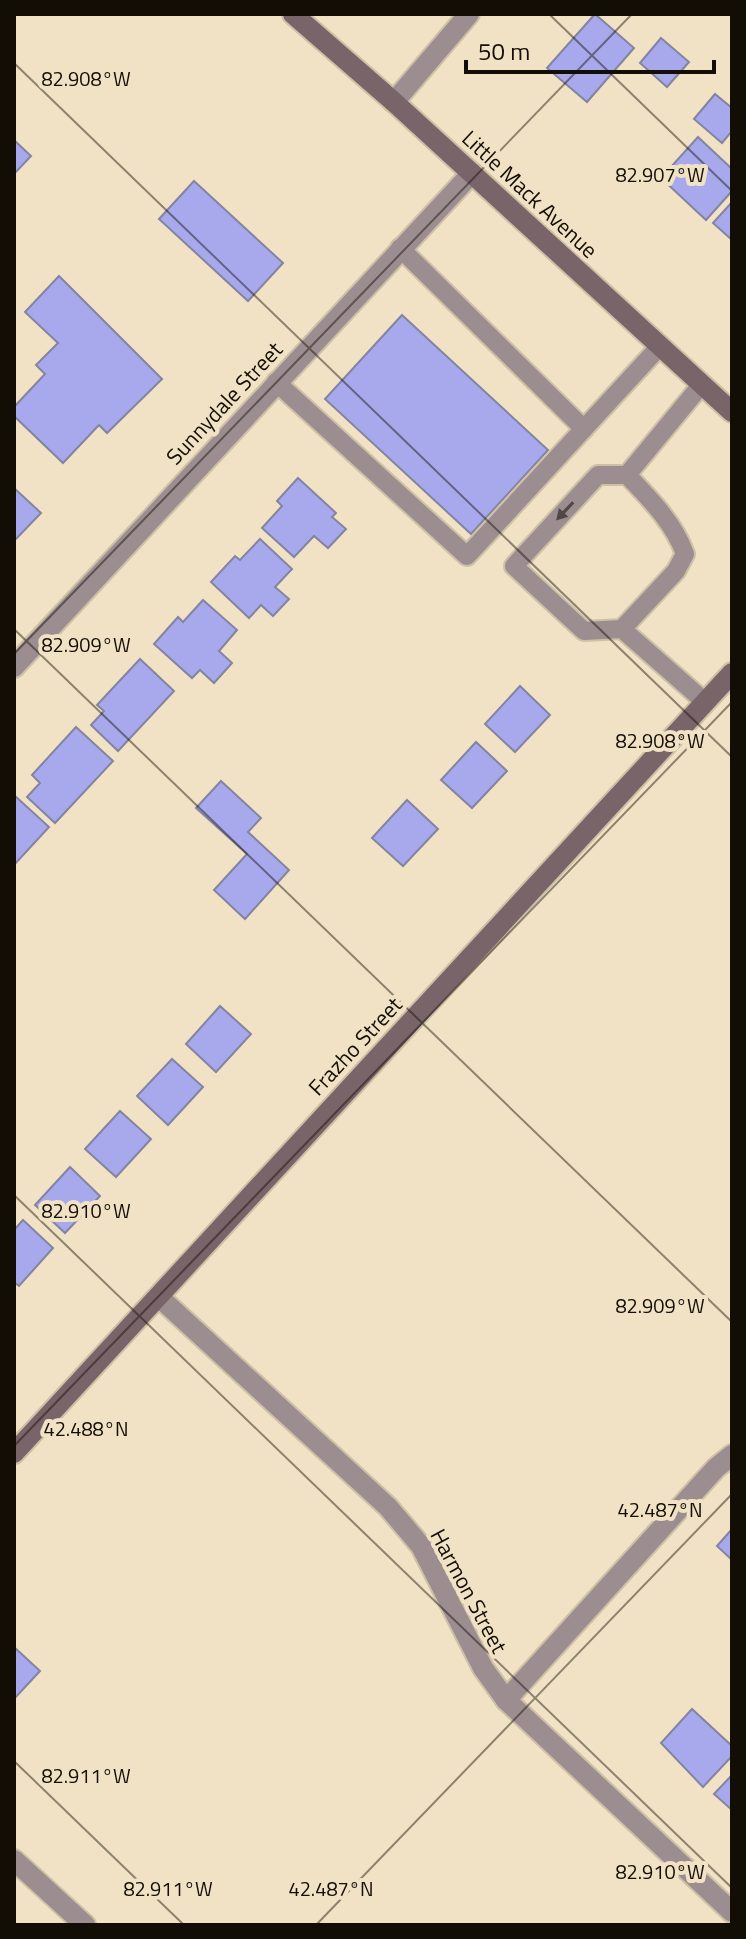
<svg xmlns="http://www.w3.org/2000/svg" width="746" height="1939" font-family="'Titillium Web',sans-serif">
<rect width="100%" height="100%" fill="#f1e2c5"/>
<g fill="#a8a9ed" stroke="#8384a0" stroke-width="2">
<polygon points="595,14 634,48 587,102 547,68"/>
<polygon points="661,38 689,62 667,87 640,63"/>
<polygon points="715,94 732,108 732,131 722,143 694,119"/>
<polygon points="698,137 732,169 732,191 706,220 661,178"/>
<polygon points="14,140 31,156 14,174"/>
<polygon points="194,181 283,263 248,301 159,219"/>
<polygon points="732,202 732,240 713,223"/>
<polygon points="59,276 162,379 107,433 99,425 63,463 14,416 14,407 45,374 36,365 58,343 25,312"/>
<polygon points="402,315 548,450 471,534 325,399"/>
<polygon points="298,478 336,513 332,517 346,529 328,548 314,536 294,557 262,528 282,506 277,501"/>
<polygon points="14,488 41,513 14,541"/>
<polygon points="260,539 292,569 275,587 289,599 273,616 261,605 249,618 211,582 235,556 240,560"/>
<polygon points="203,600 237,630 219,651 232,663 214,683 200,670 192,678 154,644 178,617 183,622"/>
<polygon points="140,659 174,691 118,751 91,725 104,711 97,705"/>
<polygon points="520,686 550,715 515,752 485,724"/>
<polygon points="76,727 113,761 55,823 27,797 40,783 32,775"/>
<polygon points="476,742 507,771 472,808 441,780"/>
<polygon points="221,781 261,818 248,832 289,870 245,919 214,890 247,854 196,808"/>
<polygon points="14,795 49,827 14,865"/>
<polygon points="407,800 438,829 403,866 372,838"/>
<polygon points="220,1006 251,1034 216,1072 186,1044"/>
<polygon points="172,1059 203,1087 168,1125 137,1096"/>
<polygon points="120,1111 151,1139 116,1177 85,1149"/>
<polygon points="70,1167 100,1196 65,1233 35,1205"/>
<polygon points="23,1220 53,1248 19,1286 14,1282 14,1230"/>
<polygon points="732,1529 732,1560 717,1546"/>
<polygon points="14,1647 40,1671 14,1699"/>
<polygon points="692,1709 732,1746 732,1756 703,1787 661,1743"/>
<polygon points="732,1775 732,1810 714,1794"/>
</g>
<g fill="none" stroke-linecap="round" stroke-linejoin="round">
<defs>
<g id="lane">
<polyline points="400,248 584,429"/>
<polyline points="276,382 467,556 660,346"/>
<path d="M702 384 627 475C650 499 674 523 685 554L676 571 622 629 705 702"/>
<polyline points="622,629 584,631 514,566 598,475 627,475"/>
</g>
<g id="street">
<polyline points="394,102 469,14"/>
<polyline points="14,667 472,173"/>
<polyline points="159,1297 388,1507 421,1546 483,1668 506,1700 732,1912"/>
<polyline points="506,1700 716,1468 732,1455"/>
<polyline points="14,1860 85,1925"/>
</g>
<g id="secondary">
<polyline points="293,14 394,102 732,412"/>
<polyline points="14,1453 732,673"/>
</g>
</defs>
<use href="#lane" stroke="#cdc0a6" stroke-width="22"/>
<use href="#street" stroke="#cdc0a6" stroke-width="24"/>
<use href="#secondary" stroke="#cdc0a6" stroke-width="24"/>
<use href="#lane" stroke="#9c8d91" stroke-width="18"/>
<use href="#street" stroke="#9c8d91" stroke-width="20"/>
<use href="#secondary" stroke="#796469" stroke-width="20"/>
</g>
<defs><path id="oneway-solid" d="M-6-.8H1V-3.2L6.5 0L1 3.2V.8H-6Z" transform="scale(2)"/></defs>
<use fill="#514744" href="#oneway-solid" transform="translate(565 511) rotate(133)"/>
<path fill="none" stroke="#130e05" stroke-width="2" stroke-opacity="0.45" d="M549 14 732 191M14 63 732 757M14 629 732 1322M14 654 632 14M14 1195 732 1888M14 1446 732 702M14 1761 184 1925M316 1925 732 1494"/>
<g text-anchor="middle" stroke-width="8" stroke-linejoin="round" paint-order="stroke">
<g font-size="22" fill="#130e05" stroke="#f1e2c5">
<text transform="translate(530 194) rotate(43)" y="8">Little Mack Avenue</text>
<text transform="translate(224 403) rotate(-47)" y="8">Sunnydale Street</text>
<text transform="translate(355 1046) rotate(-47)" y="8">Frazho Street</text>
<text transform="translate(469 1591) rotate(62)" y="8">Harmon Street</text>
</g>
</g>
<g font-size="20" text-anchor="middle" fill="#130e05" stroke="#f1e2c5" stroke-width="8" stroke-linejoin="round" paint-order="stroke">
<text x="86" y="86">82.908°W</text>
<text x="660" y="182">82.907°W</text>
<text x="86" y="652">82.909°W</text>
<text x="660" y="748">82.908°W</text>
<text x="86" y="1218">82.910°W</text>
<text x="660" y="1313">82.909°W</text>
<text x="86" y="1436">42.488°N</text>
<text x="660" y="1517">42.487°N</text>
<text x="86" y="1783">82.911°W</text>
<text x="660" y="1879">82.910°W</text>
<text x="331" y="1896">42.487°N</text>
<text x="168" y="1896">82.911°W</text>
</g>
<rect width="746" height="1939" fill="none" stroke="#130e05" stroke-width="32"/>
<path d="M466 60v12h248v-12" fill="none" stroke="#130e05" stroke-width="4"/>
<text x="478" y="60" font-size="24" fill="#130e05" stroke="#f1e2c5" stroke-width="6" paint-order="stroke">50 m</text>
</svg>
